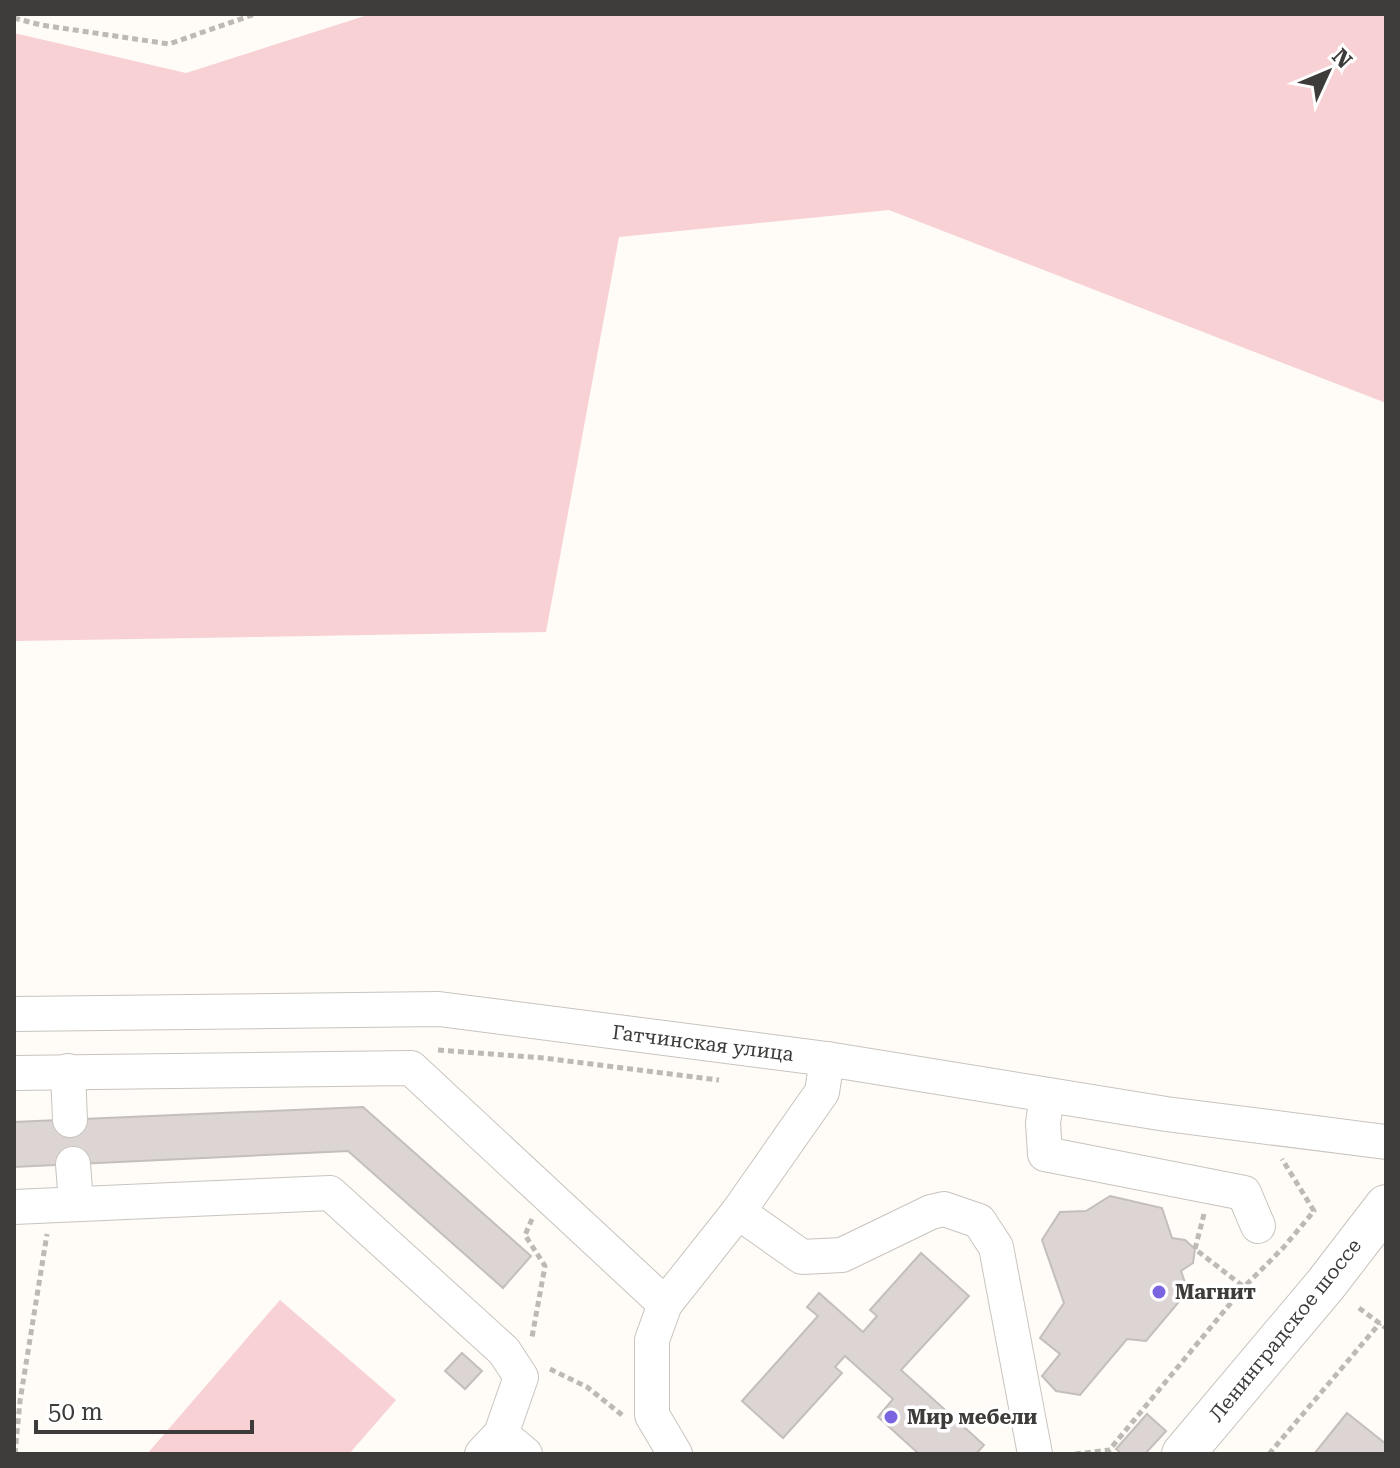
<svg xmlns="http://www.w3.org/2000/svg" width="1400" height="1468" font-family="'Roboto Serif',serif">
<rect width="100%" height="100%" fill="#fffbf6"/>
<g fill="#f8d1d4">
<polygon points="371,14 1386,14 1386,403 889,210 619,237 546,632 14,641 14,33 186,73"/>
<polygon points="280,1300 396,1400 349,1454 147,1454"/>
</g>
<g fill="#dcd5d3" stroke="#c4bebc" stroke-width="2">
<polygon points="363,1107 531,1256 503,1288 348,1151 14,1167 14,1122"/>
<polygon points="1110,1196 1162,1208 1172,1238 1185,1240 1195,1249 1193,1263 1181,1271 1188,1291 1146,1341 1127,1339 1080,1395 1056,1391 1042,1376 1060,1354 1040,1338 1064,1303 1042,1240 1060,1212 1086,1211"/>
<polygon points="921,1253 969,1296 901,1370 984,1445 976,1454 919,1454 878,1417 893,1399 845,1356 835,1367 842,1373 783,1438 742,1401 818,1316 807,1307 819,1293 863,1332 877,1316 870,1310"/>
<polygon points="462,1353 482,1371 465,1389 445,1371"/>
<polygon points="1347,1413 1386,1444 1386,1454 1314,1454"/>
<polygon points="1147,1414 1166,1431 1145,1454 1122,1454 1116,1449"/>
</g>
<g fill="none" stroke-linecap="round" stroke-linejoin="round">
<defs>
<g id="minor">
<polyline points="14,1014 439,1009 827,1059 1166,1114 1386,1142"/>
<polyline points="68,1071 70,1120"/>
<polyline points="14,1073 411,1068 665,1304"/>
<polyline points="1047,1095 1043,1123 1045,1154 1244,1193 1258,1226"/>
<polyline points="73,1164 76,1203"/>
<polyline points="14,1207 330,1193 504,1351 521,1377 501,1434 482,1454"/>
<polyline points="738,1212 802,1257 842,1255 931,1212 944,1209 979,1221 996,1247 1035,1454"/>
<polyline points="501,1434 525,1454"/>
<polyline points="675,1454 652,1415 652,1340 665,1304 738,1212 822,1092 827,1059"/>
</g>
<polyline id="major" points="1183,1454 1326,1284 1386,1206"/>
</defs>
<use href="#minor" stroke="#c8c4bf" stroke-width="36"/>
<use href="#major" stroke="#c8c4bf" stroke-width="44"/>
<g stroke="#bdbab6" stroke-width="5" stroke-dasharray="6 4" stroke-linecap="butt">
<polyline points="14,18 41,25 169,44 255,14"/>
<polyline points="438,1050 544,1058 719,1080"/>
<polyline points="1204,1214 1195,1249 1244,1287"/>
<polyline points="532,1219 525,1235 545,1266 532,1337"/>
<polyline points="1359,1308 1386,1328"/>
<polyline points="550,1369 587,1387 622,1415"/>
<polyline points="15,1454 20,1401 47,1234"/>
<polyline points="1075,1454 1110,1450"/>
<polyline points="1106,1454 1244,1287 1283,1248 1314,1211 1282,1159"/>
<polyline points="1269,1454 1380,1323"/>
</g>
<use href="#minor" stroke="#fff" stroke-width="34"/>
<use href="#major" stroke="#fff" stroke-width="42"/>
</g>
<g fill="#7b64df" stroke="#fff" stroke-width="3">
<circle cx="1159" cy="1292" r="8"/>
<circle cx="891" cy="1417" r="8"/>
</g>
<g text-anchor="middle" stroke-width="7" stroke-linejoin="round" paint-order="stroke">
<g font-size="20" fill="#3e3c3a" stroke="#fff">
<text transform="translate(703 1043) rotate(7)" y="7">Гатчинская улица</text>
<text transform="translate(1285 1330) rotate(-51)" y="7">Ленинградское шоссе</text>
</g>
<g font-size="20" font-weight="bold" fill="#3e3c3a" stroke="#fff" text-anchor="start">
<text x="1175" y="1299">Магнит</text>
<text x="907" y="1424">Мир мебели</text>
</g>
</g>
<rect width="1400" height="1468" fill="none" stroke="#3e3c3a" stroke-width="32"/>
<g transform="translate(1328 72) rotate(46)" stroke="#ffffff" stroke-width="6" paint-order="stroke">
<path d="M0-6L14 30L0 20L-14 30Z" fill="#3e3c3a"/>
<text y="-12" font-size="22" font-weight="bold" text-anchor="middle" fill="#3e3c3a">N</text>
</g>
<path d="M36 1420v12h216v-12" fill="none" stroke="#3e3c3a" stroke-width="4"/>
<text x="48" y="1420" font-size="24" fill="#3e3c3a" stroke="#ffffff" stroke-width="6" paint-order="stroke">50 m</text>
</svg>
